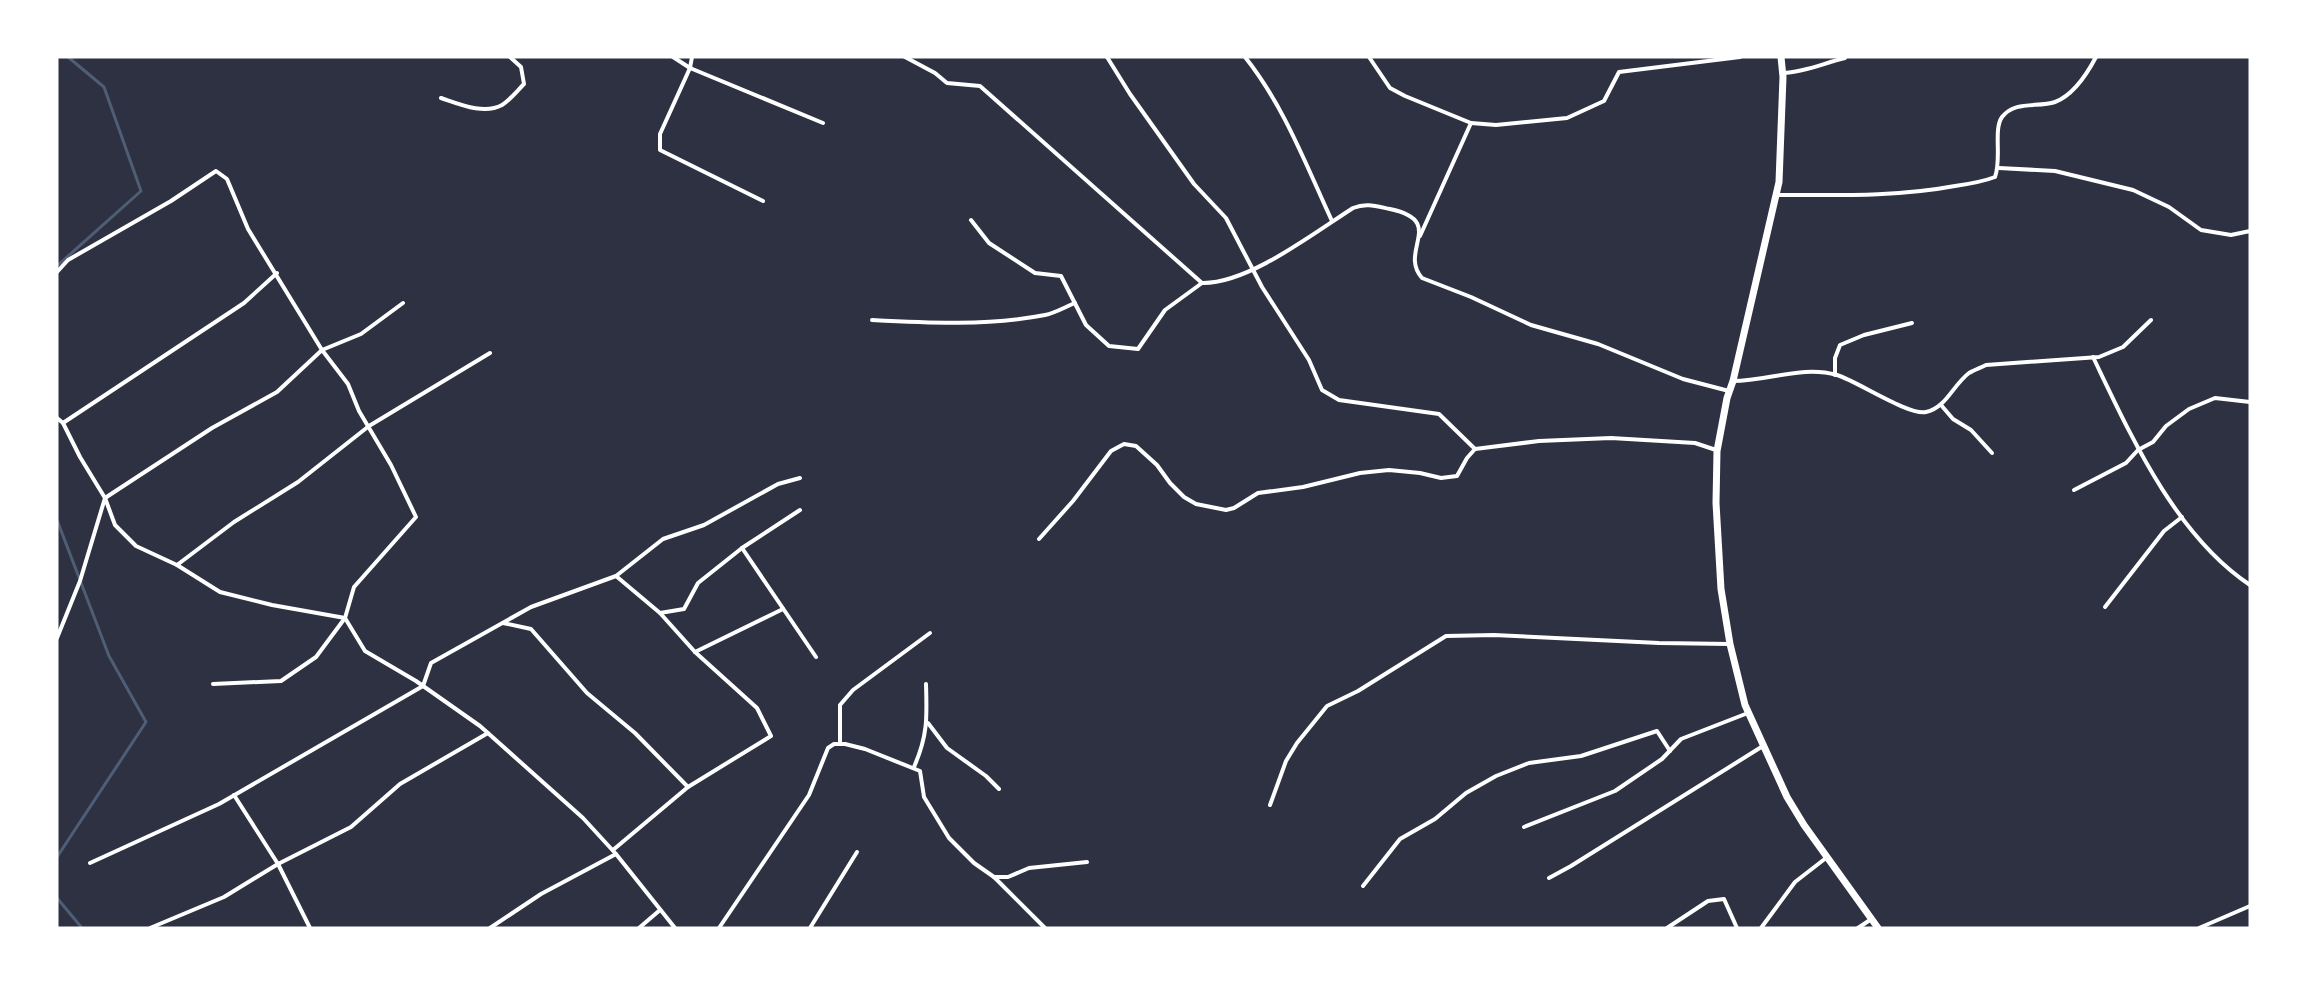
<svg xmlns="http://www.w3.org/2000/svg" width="2307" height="985" font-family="Merriweather,serif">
<rect width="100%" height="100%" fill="#2d3142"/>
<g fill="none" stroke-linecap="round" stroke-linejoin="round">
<g stroke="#4f5d75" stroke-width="3">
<polyline points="57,266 141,191 104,87 68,57"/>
<polyline points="57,520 109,656 146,722 57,857"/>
<polyline points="57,898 82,928"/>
</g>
<g stroke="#fff" stroke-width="4">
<polyline points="673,57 690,68 823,123"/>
<polyline points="692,57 690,68 660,134 660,150 763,201"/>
<path d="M905 57 935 73 947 83 980 86 1202 283C1248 284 1314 233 1353 208 1366 203 1375 206 1390 209 1447 221 1398 251 1422 278L1471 297 1531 325 1598 344 1683 379 1729 391"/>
<polyline points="1107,57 1130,94 1194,184 1226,218 1262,287 1309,360 1322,390 1339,400 1439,414 1475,449"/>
<path d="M1245 57C1284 106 1306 165 1332 221"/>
<polyline points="1369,57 1390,88 1405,96 1471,123 1496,125 1567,118 1604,101 1619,72 1740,57"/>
<path d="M1783 73C1805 72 1824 63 1845 58"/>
<path d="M441 98C459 104 484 115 502 105 510 100 517 91 524 84L521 67 510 57"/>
<polyline points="1999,168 2055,171 2133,190 2169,207 2201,230 2231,235 2250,231"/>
<path d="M1777 195C1836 195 1896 197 1955 186 1969 184 1982 182 1995 177 2002 158 1993 130 2002 117 2015 100 2038 108 2055 102 2074 95 2087 74 2096 57"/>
<polyline points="971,220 989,243 1035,273 1061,276 1086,325 1109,346 1138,349 1165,310 1202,283"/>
<polyline points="1420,236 1471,123"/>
<polyline points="57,272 68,260 171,201 216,171 227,179 248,229 322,350 348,384 359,411 391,465 416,517 354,587 345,618 316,657 281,681 213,684"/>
<path d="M872 320C929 323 988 326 1045 315 1055 313 1065 307 1075 303"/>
<path d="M2093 357C2131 436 2175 535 2250 585"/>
<polyline points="1835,375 1835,358 1840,345 1864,335 1912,323"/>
<path d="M1733 381C1769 381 1802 365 1837 375 1857 381 1909 416 1926 412 1946 408 1953 385 1969 373 1974 370 1980 368 1986 365L2099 357 2123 347 2151 320"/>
<polyline points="1941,405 1953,419 1971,430 1992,453"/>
<polyline points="57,418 63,423 80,457 105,498 115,525 136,546 177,565 220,592 272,605 345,618 365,651 416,681 480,726 583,818 616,854 675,928"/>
<polyline points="63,423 244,303 277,273"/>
<polyline points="2074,490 2126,463 2138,450 2153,442 2166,426 2189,409 2215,398 2250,402"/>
<polyline points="1039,539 1073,501 1111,451 1124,444 1136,446 1157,465 1170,483 1184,497 1196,504 1226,510 1234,508 1258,493 1303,487 1360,473 1389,470 1420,473 1441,478 1457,476 1467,458 1475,449 1539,441 1611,438 1695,443 1716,450"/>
<polyline points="742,548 816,657"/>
<polyline points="177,565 234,522 298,482 369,426 490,353"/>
<polyline points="616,576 663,539 704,525 778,484 800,478"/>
<polyline points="2105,607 2164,531 2182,517"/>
<polyline points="660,613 684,609 698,583 742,548 800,510"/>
<polyline points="503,623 531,629 587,693 635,733 688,787"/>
<polyline points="57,638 80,581 105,498 212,428 277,392 322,350 361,334 403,303"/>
<polyline points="695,652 783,609"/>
<polyline points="928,723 947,748 986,776 999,789"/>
<polyline points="840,744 840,705 853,690 930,633"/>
<path d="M914 767C928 735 927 717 926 684"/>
<polyline points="234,795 278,864 310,928"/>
<polyline points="1270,805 1286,761 1297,743 1327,706 1358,691 1446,636 1494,635 1659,643 1730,644"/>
<polyline points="1524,827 1615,791 1662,759 1681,739 1748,713"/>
<polyline points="90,863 219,804 423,686 431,663 531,607 616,576 660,613 695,652 757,708 771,736 688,787 613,850"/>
<polyline points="994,877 1045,928"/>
<polyline points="1549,878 1571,866 1763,746"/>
<polyline points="1363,886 1400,839 1435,819 1466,793 1496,776 1529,763 1581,756 1657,731 1670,751"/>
<polyline points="150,928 224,897 278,864 351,827 400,784 488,733"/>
<polyline points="490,928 541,894 616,854"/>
<polyline points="639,928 660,910"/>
<polyline points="719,928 809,795 828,748 834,744 845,744 865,749 920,771 924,797 949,838 974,863 994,877 1008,877 1029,868 1087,862"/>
<polyline points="810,928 857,852"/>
<polyline points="1667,928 1708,901 1724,899 1737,928"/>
<polyline points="1761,928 1795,882 1826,858"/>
<polyline points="1858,928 1870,920"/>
<polyline points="2199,928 2250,906"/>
</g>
<polyline stroke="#fff" stroke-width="7" points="1781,57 1783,77 1779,182 1733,381 1727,398 1717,451 1716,503 1721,589 1730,644 1745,705 1787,797 1804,825 1878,928"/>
</g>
<rect width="2307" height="985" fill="none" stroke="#ffffff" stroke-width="117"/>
</svg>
